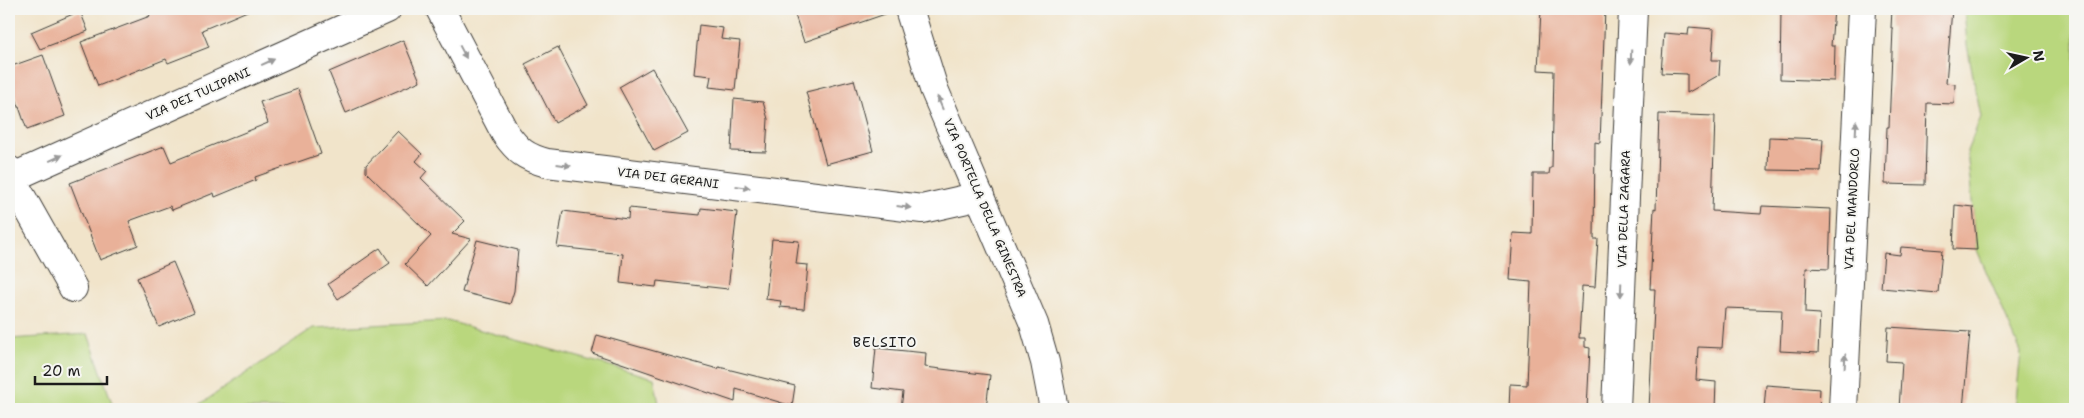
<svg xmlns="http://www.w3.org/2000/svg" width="2084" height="418" font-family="'Shantell Sans',sans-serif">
<rect width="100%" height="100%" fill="#f6f6f2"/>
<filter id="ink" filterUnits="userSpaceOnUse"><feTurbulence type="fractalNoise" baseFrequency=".02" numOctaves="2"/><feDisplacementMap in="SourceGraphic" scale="10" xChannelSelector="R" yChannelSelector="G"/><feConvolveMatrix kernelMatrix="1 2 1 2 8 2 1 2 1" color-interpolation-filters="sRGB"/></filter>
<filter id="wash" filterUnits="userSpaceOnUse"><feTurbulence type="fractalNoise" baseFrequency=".0096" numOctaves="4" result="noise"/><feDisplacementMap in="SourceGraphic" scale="20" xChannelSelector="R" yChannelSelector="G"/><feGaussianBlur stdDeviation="1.12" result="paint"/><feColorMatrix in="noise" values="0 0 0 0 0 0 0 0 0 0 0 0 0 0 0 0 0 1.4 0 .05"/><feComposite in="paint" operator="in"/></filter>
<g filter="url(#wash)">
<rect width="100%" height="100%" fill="#f1e4ca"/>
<g fill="#b9d77d" stroke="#6a7a4c">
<polygon points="1964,9 2075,9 2075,409 2015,409 2021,352 1977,250 1967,151 1981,117 1967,45"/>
<polygon points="448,321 654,378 660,409 193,409 313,328"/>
<polygon points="88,334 114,409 9,409 9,339"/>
</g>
<g id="blocks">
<g fill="#e9b199">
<polygon points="147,9 252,9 202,30 209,47 168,63 166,59 98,86 81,42 150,16"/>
<polygon points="793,9 890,9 891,12 804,42"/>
<polygon points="1541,9 1605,9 1600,143 1595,142 1594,239 1598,239 1595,287 1582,286 1579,338 1585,338 1585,347 1590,348 1587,409 1509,409 1510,384 1527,385 1531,282 1510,280 1513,233 1532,234 1533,174 1549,174 1550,168 1552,168 1554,71 1538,70"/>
<polygon points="1781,9 1834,9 1831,46 1835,46 1834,81 1780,79"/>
<polygon points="1892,9 1952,9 1946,83 1955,84 1954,104 1927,103 1925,185 1885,184 1887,127 1889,127 1893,28 1891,28"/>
<polygon points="80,11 88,31 40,49 31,32"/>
<polygon points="699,25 723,28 721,39 740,41 735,90 709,87 711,76 694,74"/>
<polygon points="1689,27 1714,29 1712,60 1720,60 1719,75 1687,93 1687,74 1661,73 1664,33 1688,35"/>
<polygon points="403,40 420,81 346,113 329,72"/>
<polygon points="558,47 588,105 555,123 525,64"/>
<polygon points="43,55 65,116 27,130 9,78 9,67"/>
<polygon points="652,68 688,133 654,151 619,87"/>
<polygon points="854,80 873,151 826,164 806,92"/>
<polygon points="298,89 321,154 255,177 256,180 215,197 214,193 172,210 170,206 129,221 138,245 100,260 70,183 164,146 171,162 268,123 260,102"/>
<polygon points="734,99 763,102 768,119 766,152 731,151"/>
<polygon points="1659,114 1715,116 1712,211 1761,214 1762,206 1831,209 1829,269 1806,268 1805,313 1820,314 1818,353 1780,351 1782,310 1725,308 1722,348 1698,347 1696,380 1716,382 1715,409 1649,409 1655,289 1650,289 1654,208 1656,209"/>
<polygon points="398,131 422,154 416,161 427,171 421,178 465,221 452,234 471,239 428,286 405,264 431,236 366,172 366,165"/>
<polygon points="1769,137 1823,139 1821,171 1768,170"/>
<polygon points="1955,205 1973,207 1977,250 1953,249"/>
<polygon points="629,208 700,215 701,208 737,212 728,289 657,281 656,287 620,283 623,254 557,247 563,211 628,219"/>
<polygon points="772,239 799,241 796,264 808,265 804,309 780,307 781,301 766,299"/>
<polygon points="477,240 518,250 514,291 510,304 462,292"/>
<polygon points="1901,247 1942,250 1938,293 1881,288 1884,253 1900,255"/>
<polygon points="380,248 390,263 338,299 328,284"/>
<polygon points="173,262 194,312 159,327 137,278"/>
<polygon points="1888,327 1970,332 1963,409 1899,409 1902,362 1886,361"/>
<polygon points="597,335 718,369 719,367 795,386 792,406 736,389 735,402 592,353"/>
<polygon points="876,348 926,353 925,367 990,375 986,409 901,409 903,392 872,388"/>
<polygon points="1766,385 1820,389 1819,409 1764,409"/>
</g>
</g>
</g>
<g filter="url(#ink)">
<use href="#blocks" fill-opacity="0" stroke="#3c3a36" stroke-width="1"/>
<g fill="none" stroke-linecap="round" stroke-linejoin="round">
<defs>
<g id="minor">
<path d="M440 9 505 133C518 151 525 157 547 163L922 209 980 196"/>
<polyline points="909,9 934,89 1034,324 1045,362 1054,409"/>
<polyline points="9,170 11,178 73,288"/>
<polyline points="9,179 387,9"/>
<polyline points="1616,409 1633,9"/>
<polyline points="1843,409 1862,9"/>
</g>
</defs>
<use href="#minor" stroke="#3c3a36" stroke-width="30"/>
<use href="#minor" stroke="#fff" stroke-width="28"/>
</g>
<defs><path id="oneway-solid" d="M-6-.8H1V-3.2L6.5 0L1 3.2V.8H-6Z" transform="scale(1.25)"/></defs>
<g fill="#999">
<use href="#oneway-solid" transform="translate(463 52) rotate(62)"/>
<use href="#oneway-solid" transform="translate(1631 57) rotate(92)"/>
<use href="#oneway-solid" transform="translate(268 62) rotate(-24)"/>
<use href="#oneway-solid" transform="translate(940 103) rotate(-113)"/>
<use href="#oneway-solid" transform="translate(1856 128) rotate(-87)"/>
<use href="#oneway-solid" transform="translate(56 158) rotate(-24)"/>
<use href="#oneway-solid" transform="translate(564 165) rotate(7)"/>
<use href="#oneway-solid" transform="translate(743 187) rotate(7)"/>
<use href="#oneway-solid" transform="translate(904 207) rotate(7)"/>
<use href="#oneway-solid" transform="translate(1621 290) rotate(92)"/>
<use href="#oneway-solid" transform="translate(1845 361) rotate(-87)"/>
</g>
</g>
<g text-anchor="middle" stroke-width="4" stroke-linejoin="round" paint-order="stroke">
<g font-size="12" fill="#1c1c1c" stroke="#f6f6f2">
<text transform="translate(198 94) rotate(-24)" y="4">VIA DEI TULIPANI</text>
<text transform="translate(668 178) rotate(7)" y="4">VIA DEI GERANI</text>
<text transform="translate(985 208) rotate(67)" y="4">VIA PORTELLA DELLA GINESTRA</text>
<text transform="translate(1624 209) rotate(-88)" y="4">VIA DELLA ZAGARA</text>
<text transform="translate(1852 209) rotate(-87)" y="4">VIA DEL MANDORLO</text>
</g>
<g font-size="14" letter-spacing="1" fill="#1c1c1c" stroke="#f6f6f2">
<text x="885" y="347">BELSITO</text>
</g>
</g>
<rect width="2084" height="418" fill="none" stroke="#f6f6f2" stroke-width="30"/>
<g transform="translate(2026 58) rotate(81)" stroke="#f6f6f2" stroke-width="4" paint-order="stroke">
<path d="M0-4L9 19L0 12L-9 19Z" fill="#1c1c1c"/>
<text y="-8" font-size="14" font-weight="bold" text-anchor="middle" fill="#1c1c1c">N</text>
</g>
<path d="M35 376v8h72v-8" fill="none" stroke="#1c1c1c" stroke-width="2.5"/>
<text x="42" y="376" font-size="15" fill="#1c1c1c" stroke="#f6f6f2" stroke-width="4" paint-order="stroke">20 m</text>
</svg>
